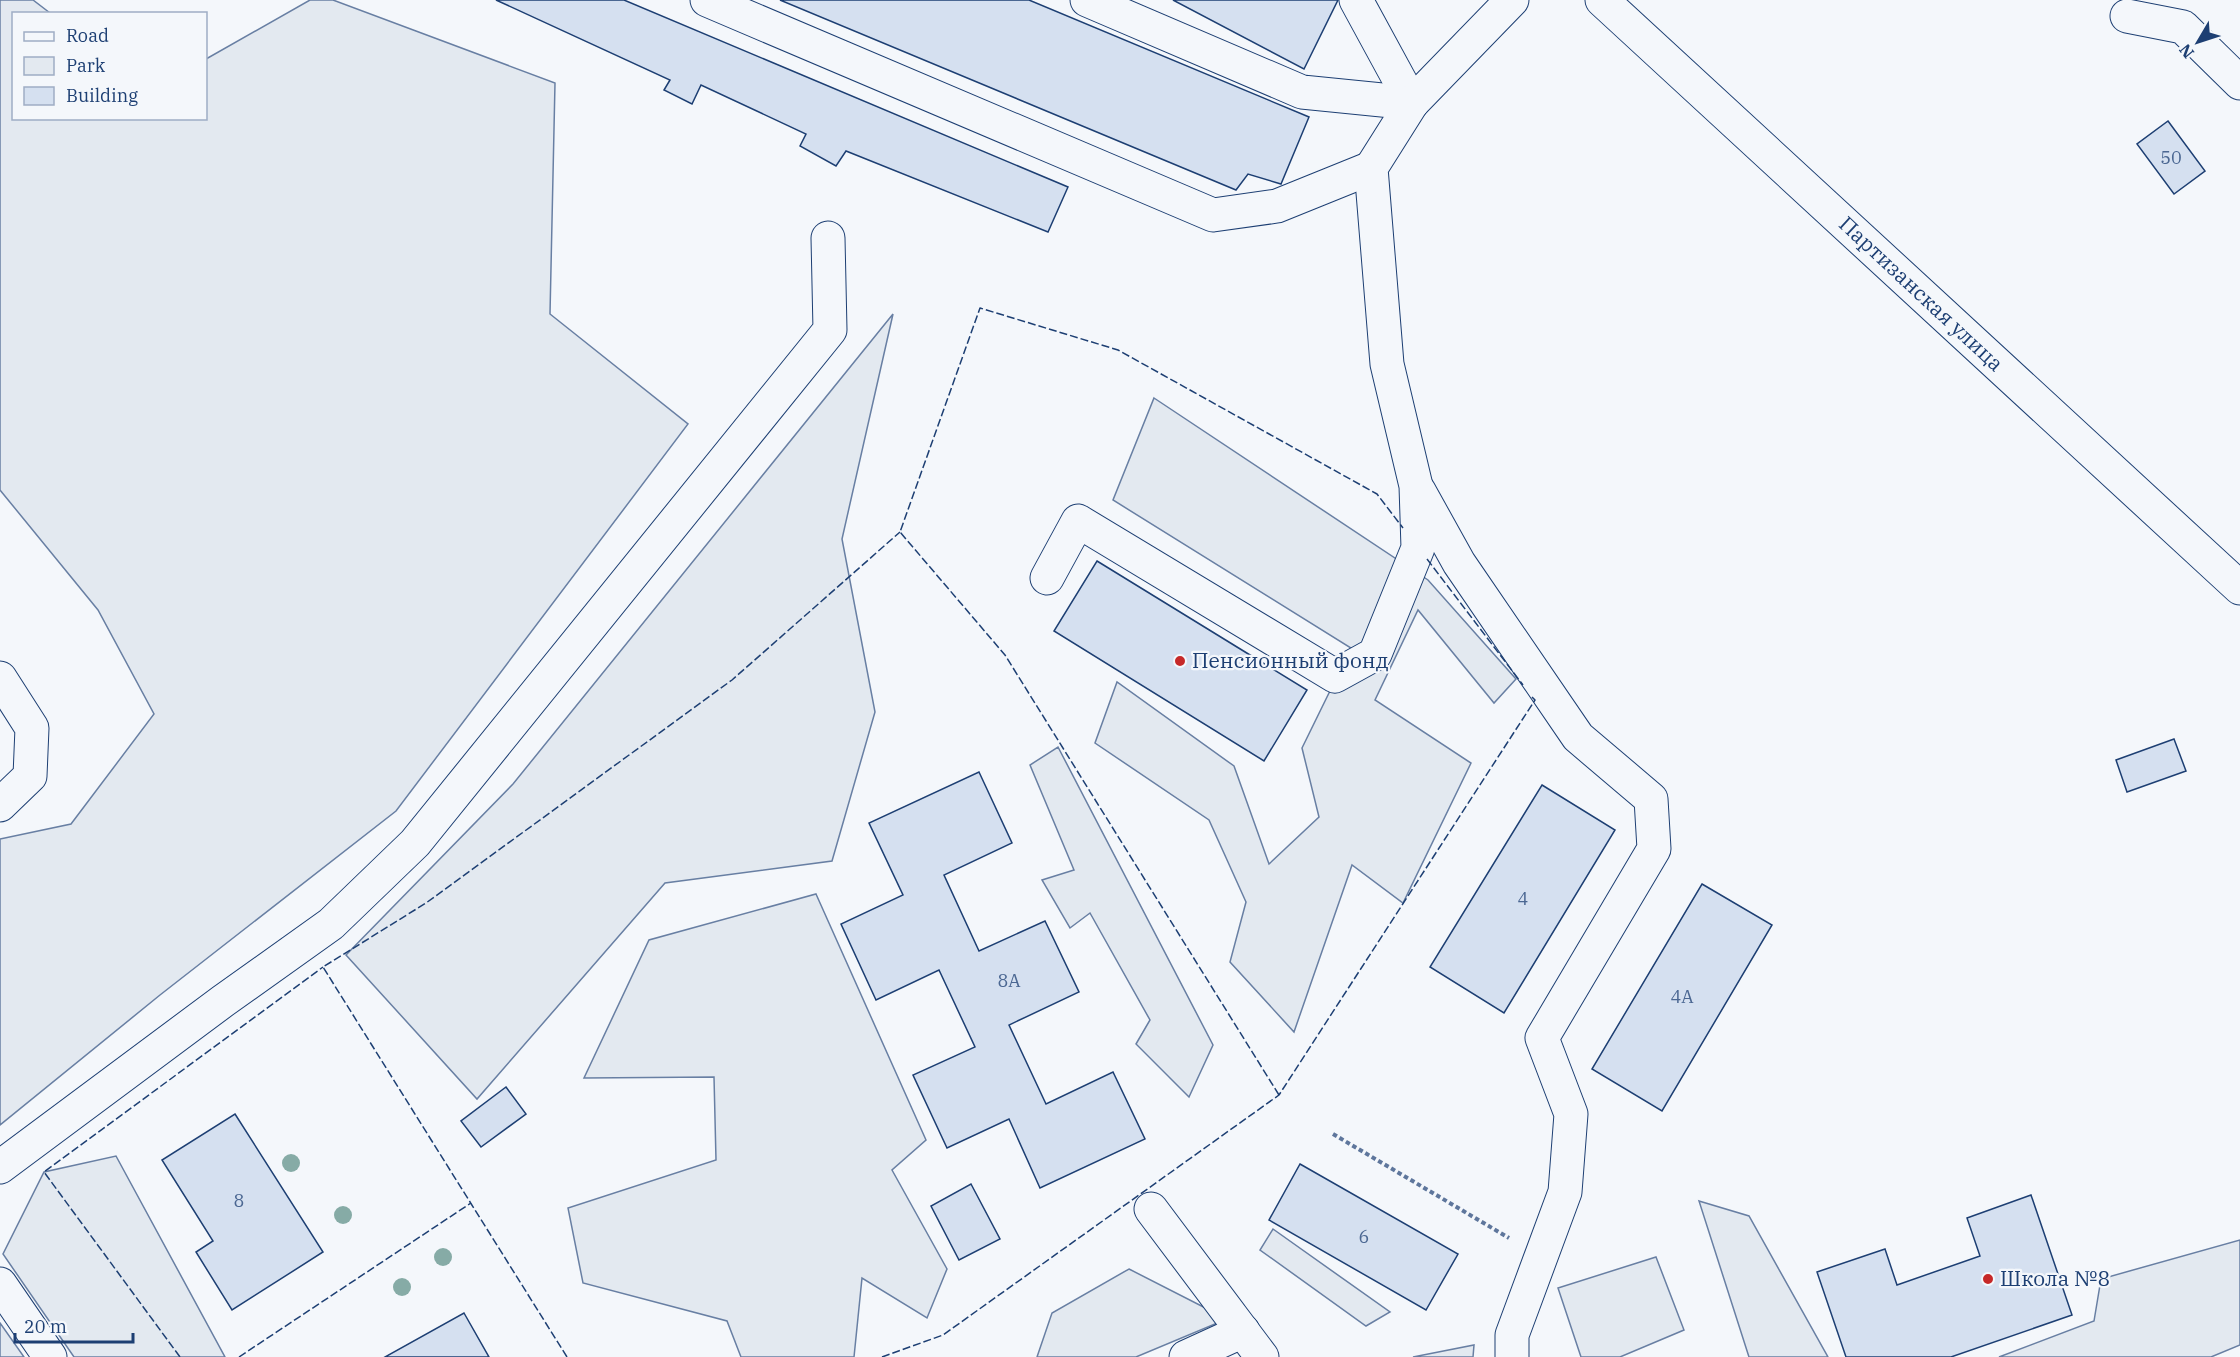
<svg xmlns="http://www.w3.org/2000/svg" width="2240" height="1357" font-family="'IBM Plex Serif',serif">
<rect width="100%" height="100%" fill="#f4f7fb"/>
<g fill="#e3e9f0" stroke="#687fa3" stroke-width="1.5">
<polygon points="0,0 33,0 50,13 14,14 14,118 206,118 206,59 310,0 333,0 555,83 550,314 688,424 396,811 160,995 0,1125 0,839 71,824 154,714 98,610 0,490"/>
<polygon points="893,314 842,539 875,712 832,861 665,883 477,1099 346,955 513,784"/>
<polygon points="1154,398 1428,580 1516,679 1494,703 1418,610 1375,700 1471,763 1403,903 1352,865 1294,1032 1230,962 1246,902 1209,820 1095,743 1117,682 1234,766 1269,864 1319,817 1302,748 1351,648 1113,500"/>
<polygon points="1058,747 1213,1045 1189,1097 1136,1044 1150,1020 1090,913 1070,928 1042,880 1074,870 1030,765"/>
<polygon points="816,894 926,1140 892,1170 947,1269 927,1318 862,1278 854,1357 741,1357 727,1321 583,1283 568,1208 716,1160 714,1077 584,1078 649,940"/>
<polygon points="116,1156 225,1357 74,1357 3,1254 44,1172"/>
<polygon points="1699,1201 1749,1216 1828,1357 1749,1357"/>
<polygon points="1273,1229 1390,1312 1366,1326 1260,1250"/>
<polygon points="2240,1240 2240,1345 2211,1357 1999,1357 2094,1321 2101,1279"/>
<polygon points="1656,1257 1684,1330 1620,1357 1581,1357 1558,1288"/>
<polygon points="1129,1269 1227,1319 1136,1357 1037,1357 1052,1313"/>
<polygon points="0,1323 24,1357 0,1357"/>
<polygon points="1474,1345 1473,1357 1413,1357"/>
</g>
<g fill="#d5e0f0" stroke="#1d3f73" stroke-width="1.5">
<polygon points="496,0 624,0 1068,187 1048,232 846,151 836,166 800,146 806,134 701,85 692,104 664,90 670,80"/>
<polygon points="780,0 1029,0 1309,117 1281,184 1248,174 1236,190"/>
<polygon points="1173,0 1338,0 1304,69"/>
<polygon points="2168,121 2205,171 2174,194 2137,144"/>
<polygon points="1097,561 1307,690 1264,761 1054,631"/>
<polygon points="2174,739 2186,771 2127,792 2116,760"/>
<polygon points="979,772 1012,843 944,875 979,951 1045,921 1079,992 1009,1025 1046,1104 1113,1072 1145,1139 1040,1188 1009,1119 947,1148 913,1075 975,1047 939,970 876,1000 841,924 903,895 869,823"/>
<polygon points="1542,785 1615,830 1504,1013 1430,967"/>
<polygon points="1702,884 1772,925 1662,1111 1592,1069"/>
<polygon points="506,1087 526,1114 481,1147 461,1121"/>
<polygon points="235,1114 323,1252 232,1310 196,1252 213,1241 162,1160"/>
<polygon points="1300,1164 1458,1254 1426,1310 1269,1220"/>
<polygon points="971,1184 1000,1239 959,1260 931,1206"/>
<polygon points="2031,1195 2072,1315 1951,1357 1846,1357 1817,1272 1885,1249 1897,1285 1980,1256 1967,1218"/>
<polygon points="464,1313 489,1357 385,1357"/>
</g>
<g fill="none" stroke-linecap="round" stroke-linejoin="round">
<defs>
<g id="minor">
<polyline points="707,0 1213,215 1277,206 1371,168"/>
<polyline points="1087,0 1302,92 1412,103"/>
<polyline points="1356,0 1412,103"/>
<polyline points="2127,16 2183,27 2240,83"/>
<polyline points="1419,491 1459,563 1578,737 1651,799 1654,849 1542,1038 1571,1114 1565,1192 1512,1335 1512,1357"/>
<polyline points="1047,578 1078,521 1335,676 1375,654 1418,548 1416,486 1387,364 1371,168 1412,103 1512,0"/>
<polyline points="0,678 32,728 30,776 0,805"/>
<polyline points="0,1167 223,1001 331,924 415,843 830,330 828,238"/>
<polyline points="1151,1209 1262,1357"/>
<polyline points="0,1284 50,1357"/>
<polyline points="1186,1357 1243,1331"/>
</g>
<polyline id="major" points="1602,0 2240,588"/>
</defs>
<use href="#minor" stroke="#1d3f73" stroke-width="35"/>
<use href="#major" stroke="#1d3f73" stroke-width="35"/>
<polyline stroke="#5e769c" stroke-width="4" stroke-dasharray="4.5 3" stroke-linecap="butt" points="1333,1134 1509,1238"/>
<use href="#minor" stroke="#f4f7fb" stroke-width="33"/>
<use href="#major" stroke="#f4f7fb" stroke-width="33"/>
<g stroke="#1d3f73" stroke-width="1.5" stroke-dasharray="8 3" stroke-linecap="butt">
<polyline points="1427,559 1523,685"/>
<polyline points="1279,1095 1005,655 900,532 980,308 1118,350 1377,494 1403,528"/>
<polyline points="180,1357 44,1172 323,967"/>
<polyline points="239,1357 471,1203"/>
<polyline points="567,1357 323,967 426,903 732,680 900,532"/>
<polyline points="882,1357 943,1335 1279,1095 1535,700 1532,697"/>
</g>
</g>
<g fill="#86aba6">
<circle cx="291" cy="1163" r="9"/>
<circle cx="343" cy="1215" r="9"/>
<circle cx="443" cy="1257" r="9"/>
<circle cx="402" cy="1287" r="9"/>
</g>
<g fill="#c62828" stroke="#f4f7fb" stroke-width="2">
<circle cx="1180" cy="661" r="6"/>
<circle cx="1988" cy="1279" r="6"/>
</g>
<g text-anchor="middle" stroke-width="4.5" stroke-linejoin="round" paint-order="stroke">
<g font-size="18" fill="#4b6792">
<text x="2171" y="164">50</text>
<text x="1523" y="905">4</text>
<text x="1009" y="987">8А</text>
<text x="1682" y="1003">4А</text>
<text x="239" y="1207">8</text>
<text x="1364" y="1243">6</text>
</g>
<g font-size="21" fill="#1d3f73" stroke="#f4f7fb">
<text transform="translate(1921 294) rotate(43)" y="7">Партизанская улица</text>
</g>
<g font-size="21" fill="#1d3f73" stroke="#f4f7fb" text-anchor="start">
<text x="1192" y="668">Пенсионный фонд</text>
<text x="2000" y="1286">Школа №8</text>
</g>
</g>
<rect x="12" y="12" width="195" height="108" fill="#f4f7fb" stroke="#9eadc5" stroke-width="1.5"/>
<rect x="24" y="32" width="30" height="9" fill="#f4f7fb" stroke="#9eadc5" stroke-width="1.5"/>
<text x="66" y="42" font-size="18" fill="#1d3f73">Road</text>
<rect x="24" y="57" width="30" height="18" fill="#e3e9f0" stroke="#9eadc5" stroke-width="1.5"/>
<text x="66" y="72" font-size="18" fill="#1d3f73">Park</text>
<rect x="24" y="87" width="30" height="18" fill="#d5e0f0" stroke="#9eadc5" stroke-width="1.5"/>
<text x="66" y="102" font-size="18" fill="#1d3f73">Building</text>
<g transform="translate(2198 42) rotate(231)" stroke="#f4f7fb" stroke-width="4.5" paint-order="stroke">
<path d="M0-4.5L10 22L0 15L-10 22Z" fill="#1d3f73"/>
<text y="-9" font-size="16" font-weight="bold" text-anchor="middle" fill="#1d3f73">N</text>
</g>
<path d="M15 1333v9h118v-9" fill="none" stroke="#1d3f73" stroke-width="3"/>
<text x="24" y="1333" font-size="18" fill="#1d3f73" stroke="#f4f7fb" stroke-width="4.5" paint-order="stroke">20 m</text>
</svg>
